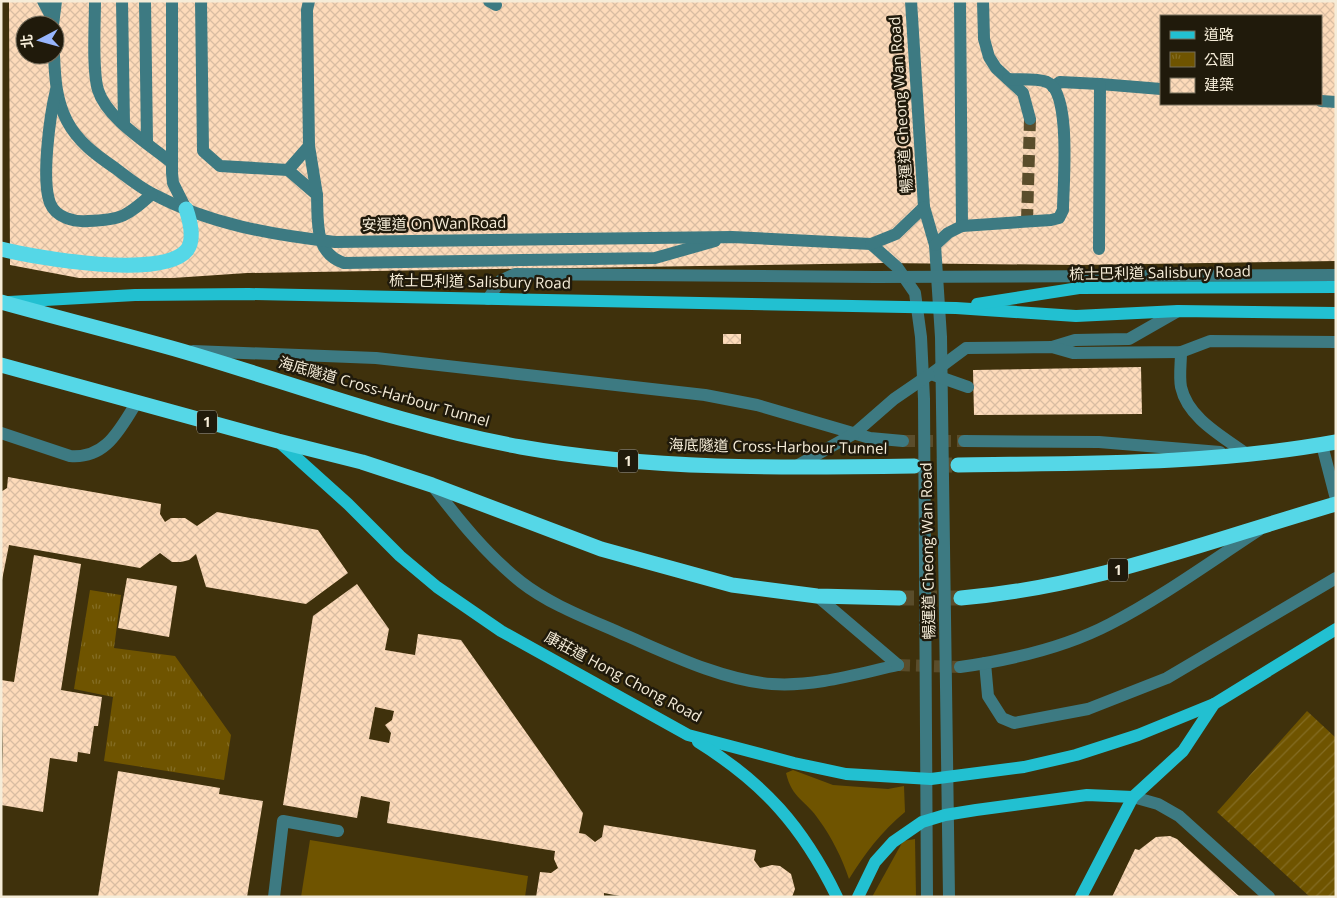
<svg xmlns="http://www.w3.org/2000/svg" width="1337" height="898" font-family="'Open Sans','Noto Sans TC',sans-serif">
<defs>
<pattern id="park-tufts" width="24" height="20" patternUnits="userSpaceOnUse" patternTransform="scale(1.25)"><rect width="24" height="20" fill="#6f5400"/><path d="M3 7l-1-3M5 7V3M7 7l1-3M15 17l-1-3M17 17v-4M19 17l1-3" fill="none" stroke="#846d24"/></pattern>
<pattern id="garden-furrows" width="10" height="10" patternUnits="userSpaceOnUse" patternTransform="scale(1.25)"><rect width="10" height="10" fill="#6f5400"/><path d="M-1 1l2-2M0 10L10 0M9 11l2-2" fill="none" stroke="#846d24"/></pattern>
<pattern id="building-cross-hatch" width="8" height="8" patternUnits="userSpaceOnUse" patternTransform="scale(1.25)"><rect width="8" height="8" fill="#fddbba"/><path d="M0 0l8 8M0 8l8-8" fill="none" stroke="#d9bda2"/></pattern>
</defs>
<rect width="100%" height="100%" fill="#3f310c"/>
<g fill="#6f5400">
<path d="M793 770 833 785 888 789 904 786 905 812C881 832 865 853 849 879 842 858 832 838 819 820 806 800 792 799 786 773Z"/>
<polygon points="915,839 916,897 872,897 903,841"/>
<polygon points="310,840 528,876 525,897 301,897"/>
</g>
<polygon fill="url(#park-tufts)" points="90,590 121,595 114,648 175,656 231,735 224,780 104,761 113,697 74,689"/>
<polygon fill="url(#garden-furrows)" points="1307,711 1336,738 1336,897 1310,897 1217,812"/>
<g fill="url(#building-cross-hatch)" fill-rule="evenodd">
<path d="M9 1H1336V261L1077 265 884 263 247 273 173 278H79L10 265ZM1161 16H1321V104H1161ZM25 25H55V55H25Z"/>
<rect x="723" y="334" width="18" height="10"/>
<polygon points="1141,367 1142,414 974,415 973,370"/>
<polygon points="8,477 161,504 160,514 165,522 171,518 185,518 197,526 217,512 318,530 348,573 306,604 206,587 196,554 189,560 181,562 172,562 160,553 140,568 9,545 1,585 1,492 7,488"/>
<polygon points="34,555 81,564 61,690 102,697 98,726 94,726 90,754 78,752 77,762 50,758 43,812 1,805 3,749 1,680 14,682"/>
<polygon points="127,578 177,586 169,637 118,628"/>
<path d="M357 584 389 629 385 650 415 655 418 634 461 640 583 813 579 833 585 834 595 842 602 837 604 825 756 850 754 860 760 868 772 865 780 866 791 874 795 889 792 897H625L604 893V897H536L540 872 551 873 558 868 554 859 555 851 387 823 390 802 361 796 357 818 283 805 313 616ZM375 707 394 711 392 720 385 725 391 733 389 743 369 739Z"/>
<polygon points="118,771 220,788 219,794 263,801 247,897 98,897"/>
<polygon points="1170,836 1177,839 1240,897 1112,897 1135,849 1139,850 1156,837"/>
</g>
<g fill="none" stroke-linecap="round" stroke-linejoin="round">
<g stroke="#5a4d2b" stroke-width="12" stroke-dasharray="12 6" stroke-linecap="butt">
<polyline points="1027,221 1030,119"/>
<polyline points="903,441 964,441"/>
<polyline points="898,665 960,667"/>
</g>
<g stroke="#5a4d2b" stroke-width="15" stroke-dasharray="15 8" stroke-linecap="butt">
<polyline points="914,466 957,465"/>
<polyline points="899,598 961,598"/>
</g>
<g stroke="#3d7a82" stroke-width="12">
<polyline points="43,1 53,20"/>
<path d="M95 1C95 24 92 71 98 90 107 119 149 144 172 163"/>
<polyline points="122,1 124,124"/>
<polyline points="145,1 147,143"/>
<polyline points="172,1 172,173 173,183 186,209"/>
<path d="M201 1 203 151 220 166 288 170 317 195C318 222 314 253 344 263L655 258 715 241"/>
<polyline points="309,1 307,10 309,146 317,195"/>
<polyline points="489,1 496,5"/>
<polyline points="911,1 924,207 935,245 941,337 949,897"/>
<polyline points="960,1 962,226"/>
<polyline points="983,1 984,39 989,57 996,68 1023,93 1030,119"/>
<polyline points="53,25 56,1"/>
<path d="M54 55C55 78 56 100 67 121 78 142 96 155 115 168 127 177 139 187 153 194 209 224 272 235 335 242L732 237 871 244 897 267 915 293 921 337 924 399 927 897"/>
<polyline points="1100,84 1161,89"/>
<polyline points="1053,87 1060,82 1100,84 1099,249"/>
<path d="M56 90C50 115 41 179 50 203 56 218 74 222 88 221 122 220 127 216 152 194"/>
<polyline points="1321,101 1336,102"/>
<polyline points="288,170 309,146"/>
<polyline points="871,244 896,234 924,207"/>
<path d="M935 245 948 233 962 226 1051 220 1059 218 1063 210C1063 186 1072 92 1047 82 1036 78 1019 80 1008 79"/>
<polyline points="488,299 500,281 515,274 875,277 1336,275"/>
<polyline points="1052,347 1075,340 1129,339 1178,311"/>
<polyline points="193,351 376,358 705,395 757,405 870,438 903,441"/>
<path d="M1181 352C1181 363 1179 376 1181 387 1188 419 1224 437 1248 455"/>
<polyline points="968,387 931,374 966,348 1052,347 1073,353 1181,352 1210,341 1336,342"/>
<path d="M1 433 70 456C107 459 120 428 137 402"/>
<polyline points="964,441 1099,442 1220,452"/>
<polyline points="1322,445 1336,499"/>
<polyline points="793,468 855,433 894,399 929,375"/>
<path d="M432 485C459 520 486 554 521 582 549 604 586 618 618 632 665 652 720 680 772 684 814 687 857 674 898 665"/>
<polyline points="817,596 898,665"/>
<polyline points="985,663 988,696 1002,718 1014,723 1088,709 1167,678 1336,578"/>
<path d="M960 667C1011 660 1064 648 1110 624 1162 597 1210 562 1259 530"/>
<polyline points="1133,797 1158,804 1179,816 1269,897"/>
<polyline points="274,897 283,821 338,831"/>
</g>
<g stroke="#22c0d1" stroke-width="12">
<polyline points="9,302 135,295 249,294 956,308 1076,316 1178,311 1336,313"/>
<polyline points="977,304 1079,288 1336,287"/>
<polyline points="278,441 348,504 400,556 437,587 501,631 688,735 794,763 846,774 931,779 1024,767 1076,755 1138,735 1214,704 1336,629"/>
<path d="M698 742C764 783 803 827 837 897"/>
<polyline points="858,897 875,862 893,842 922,822 945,815 976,810 1087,795 1133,797"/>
<polyline points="1081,897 1133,797 1183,751 1214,704"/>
</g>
<g stroke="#55d7e7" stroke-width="15">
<path d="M1 249C37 258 163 280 187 250 195 239 190 221 186 209"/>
<path d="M1 302C62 319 122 334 182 351 295 384 405 426 521 447 651 470 782 468 914 466"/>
<polyline points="1,365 278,441 362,462 432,485 601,549 732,585 817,596 899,598"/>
<path d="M958 465C1085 463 1210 465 1336 442"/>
<path d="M961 598C1092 587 1211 540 1336 504"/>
</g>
</g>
<g text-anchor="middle" stroke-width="5" stroke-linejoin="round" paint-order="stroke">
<g fill="#201a0b" stroke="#b5ad9a" stroke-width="1">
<rect x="197" y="410.5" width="20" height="23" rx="4"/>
<rect x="618" y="449.5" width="20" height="23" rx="4"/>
<rect x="1108" y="558.5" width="20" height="23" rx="4"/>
</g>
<g font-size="14" font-weight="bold" fill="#f5ecd8">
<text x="207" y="427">1</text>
<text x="628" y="466">1</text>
<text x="1118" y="575">1</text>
</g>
<g font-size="15" fill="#f5ecd8" stroke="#201a0b">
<text transform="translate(901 105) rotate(-94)" y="5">暢運道 Cheong Wan Road</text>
<text transform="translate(434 224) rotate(-1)" y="5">安運道 On Wan Road</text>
<text transform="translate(1160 273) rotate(-1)" y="5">梳士巴利道 Salisbury Road</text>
<text transform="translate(480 282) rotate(1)" y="5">梳士巴利道 Salisbury Road</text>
<text transform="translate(384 392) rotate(16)" y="5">海底隧道 Cross-Harbour Tunnel</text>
<text transform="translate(778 447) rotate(1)" y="5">海底隧道 Cross-Harbour Tunnel</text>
<text transform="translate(928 551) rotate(-91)" y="5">暢運道 Cheong Wan Road</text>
<text transform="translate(623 677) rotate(28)" y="5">康莊道 Hong Chong Road</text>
</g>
</g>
<rect width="1337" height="898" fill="none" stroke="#f5ecd8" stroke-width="5"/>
<rect x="1160" y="15" width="162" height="90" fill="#201a0b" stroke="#756e5d"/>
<rect x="1170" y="31" width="25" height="8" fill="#22c0d1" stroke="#756e5d"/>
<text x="1204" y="40" font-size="15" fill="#f5ecd8">道路</text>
<rect x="1170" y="52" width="25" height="15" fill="url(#park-tufts)" stroke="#756e5d"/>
<text x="1204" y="65" font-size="15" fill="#f5ecd8">公園</text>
<rect x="1170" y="78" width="25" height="15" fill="url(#building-cross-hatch)" stroke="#756e5d"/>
<text x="1204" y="90" font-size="15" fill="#f5ecd8">建築</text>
<g transform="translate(40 40) rotate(264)"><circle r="24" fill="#201a0b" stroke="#756e5d"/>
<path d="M0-4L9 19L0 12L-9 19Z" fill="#98b6fd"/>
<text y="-8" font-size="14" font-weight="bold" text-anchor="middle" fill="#f5ecd8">北</text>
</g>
</svg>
